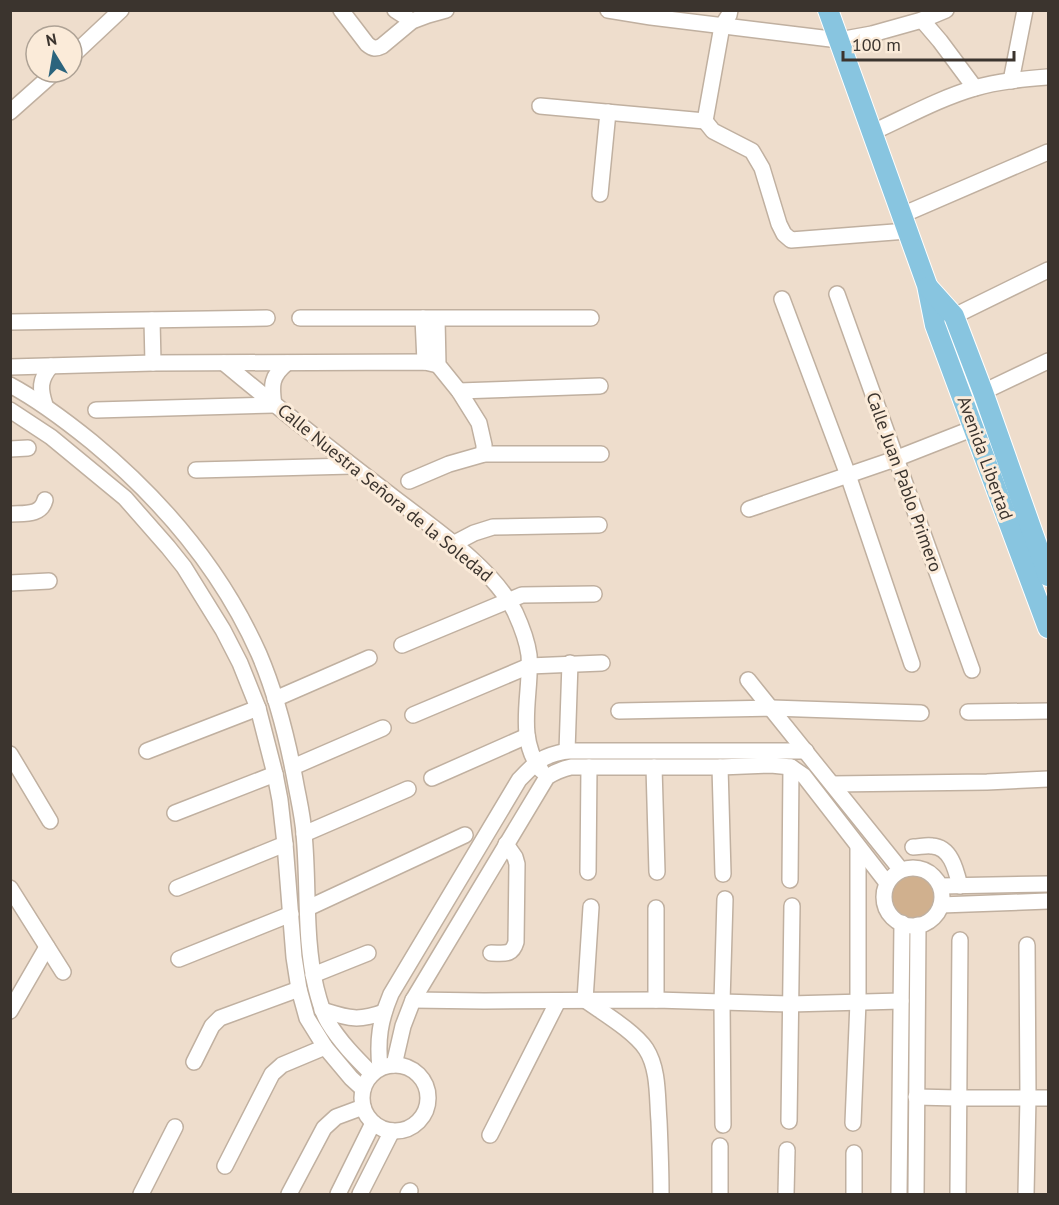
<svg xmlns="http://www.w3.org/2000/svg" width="1059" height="1205" font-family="'PT Sans',sans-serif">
<rect width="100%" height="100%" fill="#edc"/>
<circle fill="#d0b08e" cx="914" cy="896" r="23"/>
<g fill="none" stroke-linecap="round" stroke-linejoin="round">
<defs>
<g id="minor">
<path d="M341 10 367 44C373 49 376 49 382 46L412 21 428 15 446 10"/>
<polyline points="395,10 412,21"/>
<polyline points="608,10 651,17 839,40 872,34 922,20 940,41 975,88"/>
<polyline points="922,20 946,10"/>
<polyline points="72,56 121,10"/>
<polyline points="1011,81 1025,10"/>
<polyline points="540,106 705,121"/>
<polyline points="10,112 55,72"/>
<polyline points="705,121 713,131 752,151 762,168 779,224 784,234 791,240 907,231"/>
<polyline points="705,121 722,26 729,15 730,10"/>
<path d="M873 132C906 117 940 98 975 88 999 81 1024 79 1048 77"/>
<polyline points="600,194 608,112"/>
<polyline points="902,215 1048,152"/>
<polyline points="837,294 972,670"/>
<polyline points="782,299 848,475 912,664"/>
<polyline points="300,318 591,318"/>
<polyline points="423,318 425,362"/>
<polyline points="437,319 438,365 459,391 479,423 484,445 484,454"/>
<polyline points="152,320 153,363"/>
<polyline points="946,320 1048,270"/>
<polyline points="10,322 267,318"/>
<path d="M224 363C278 408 333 451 389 494 430 526 492 566 515 612 521 625 527 640 529 655 532 693 515 737 541 770"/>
<polyline points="10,367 153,363 425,362 438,365"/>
<path d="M10 385C40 401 66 421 92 442 162 500 222 571 259 654 277 696 288 741 296 785 299 801 303 818 304 834 309 885 304 938 316 988 319 1000 322 1012 328 1022 340 1042 356 1058 372 1074"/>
<polyline points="459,391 600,386"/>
<polyline points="983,392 1048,361"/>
<path d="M45 405C40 389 39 380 51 366"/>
<polyline points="10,410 51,437 125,498 168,547 184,567 223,630 240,663 258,708 275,774 280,800 285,844 294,957 299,989 307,1018 325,1047 351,1078 363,1089"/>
<path d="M96 410 274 405C271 385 271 376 287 363"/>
<polyline points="10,449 28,448"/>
<polyline points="196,470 352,466"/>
<polyline points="409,481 449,464 484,454 601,454"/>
<polyline points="749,509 895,459 974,428"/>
<path d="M10 514C24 513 41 516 45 500"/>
<polyline points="453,544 474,533 493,527 599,525"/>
<polyline points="10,583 49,581"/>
<polyline points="402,645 522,595 594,594"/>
<polyline points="748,680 901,870"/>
<polyline points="275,699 369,658"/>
<polyline points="619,711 772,708 921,713"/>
<polyline points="968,712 1048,711"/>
<polyline points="413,715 529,666 602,663"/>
<polyline points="147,751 258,708"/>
<polyline points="567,751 570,663"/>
<polyline points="10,754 50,821"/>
<polyline points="293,767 383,728"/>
<polyline points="654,767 657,872"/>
<polyline points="720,767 723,874"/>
<polyline points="432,778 527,736"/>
<polyline points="832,784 987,782 1048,779"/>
<polyline points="175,813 275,774"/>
<polyline points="304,834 408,789"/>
<path d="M913 847C919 847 926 845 932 846 951 847 956 870 960 886"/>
<circle cx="913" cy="897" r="29"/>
<polyline points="588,872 589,767"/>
<polyline points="790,880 791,767"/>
<polyline points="941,886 1048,884"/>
<polyline points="10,888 63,972"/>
<polyline points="177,888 285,844"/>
<polyline points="941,905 1048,901"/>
<path d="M591 907 585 1000C603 1013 634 1031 646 1049 659 1069 657 1098 659 1121 660 1145 661 1170 661 1194"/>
<polyline points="308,908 465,835"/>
<polyline points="656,908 656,1000"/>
<path d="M491 953C504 953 512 956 516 942L517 864 515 857 506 844"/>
<polyline points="179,959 291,914"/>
<polyline points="313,975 368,953"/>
<polyline points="413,1000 484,1001 656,1000 790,1004 901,1001"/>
<path d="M322 1010C348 1018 357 1022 384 1012"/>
<polyline points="10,1011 47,947"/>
<polyline points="194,1062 212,1026 220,1018 299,989"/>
<path d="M394 1065 403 1026 413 1000 547 777C555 772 562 769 571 767H720L771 765 791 767 804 776 887 883"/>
<circle cx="395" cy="1098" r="33"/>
<path d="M380 1068C377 1040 380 1020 391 994L519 780C537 761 541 756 567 751H806"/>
<polyline points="916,1097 958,1098 1048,1098"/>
<polyline points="789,1121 792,906"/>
<polyline points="853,1123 858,1002 858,847"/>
<polyline points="723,1125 722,1002 725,899"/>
<polyline points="490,1135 558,1001"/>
<polyline points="225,1166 272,1074 282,1065 325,1047"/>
<polyline points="141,1194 175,1127"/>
<polyline points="289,1194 324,1128 336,1117 363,1107"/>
<polyline points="338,1194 373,1123"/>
<polyline points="360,1194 392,1131"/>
<polyline points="408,1194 410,1191"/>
<polyline points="720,1194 720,1146"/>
<polyline points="786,1194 787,1150"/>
<polyline points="854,1194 854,1153"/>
<polyline points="899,1194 902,923"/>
<polyline points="916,1194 918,925"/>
<polyline points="958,1194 960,940"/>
<polyline points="1026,1194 1028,1097 1027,945"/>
</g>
<g id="major">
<polyline points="828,10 927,285 935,325 1048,628"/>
<polyline points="928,287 954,316 983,392 1048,576"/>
</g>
</defs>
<use href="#minor" stroke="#c0b0a0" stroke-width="18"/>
<use href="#major" stroke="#fff" stroke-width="22"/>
<use href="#minor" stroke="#fff" stroke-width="15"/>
<use href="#major" stroke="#88c5e0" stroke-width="20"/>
</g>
<g text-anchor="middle" stroke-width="6" stroke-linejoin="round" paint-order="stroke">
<g font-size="18" fill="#3b342e" stroke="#fbebd9">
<text transform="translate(985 458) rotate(70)" y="6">Avenida Libertad</text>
<text transform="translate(904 482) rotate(70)" y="6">Calle Juan Pablo Primero</text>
<text transform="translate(385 493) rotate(39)" y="6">Calle Nuestra Señora de la Soledad</text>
</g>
</g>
<rect width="1059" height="1205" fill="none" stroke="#3b342e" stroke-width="24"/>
<g transform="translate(54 54) rotate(349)"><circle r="28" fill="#fbebd9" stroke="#aea295" stroke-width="1.5"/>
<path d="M0-4.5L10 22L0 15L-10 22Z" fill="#2b647d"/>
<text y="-9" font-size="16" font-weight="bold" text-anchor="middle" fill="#3b342e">N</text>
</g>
<path d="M843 51v9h171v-9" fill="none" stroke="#3b342e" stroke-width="3"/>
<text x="852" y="51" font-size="18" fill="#3b342e" stroke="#fbebd9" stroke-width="4.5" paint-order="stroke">100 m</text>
</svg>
